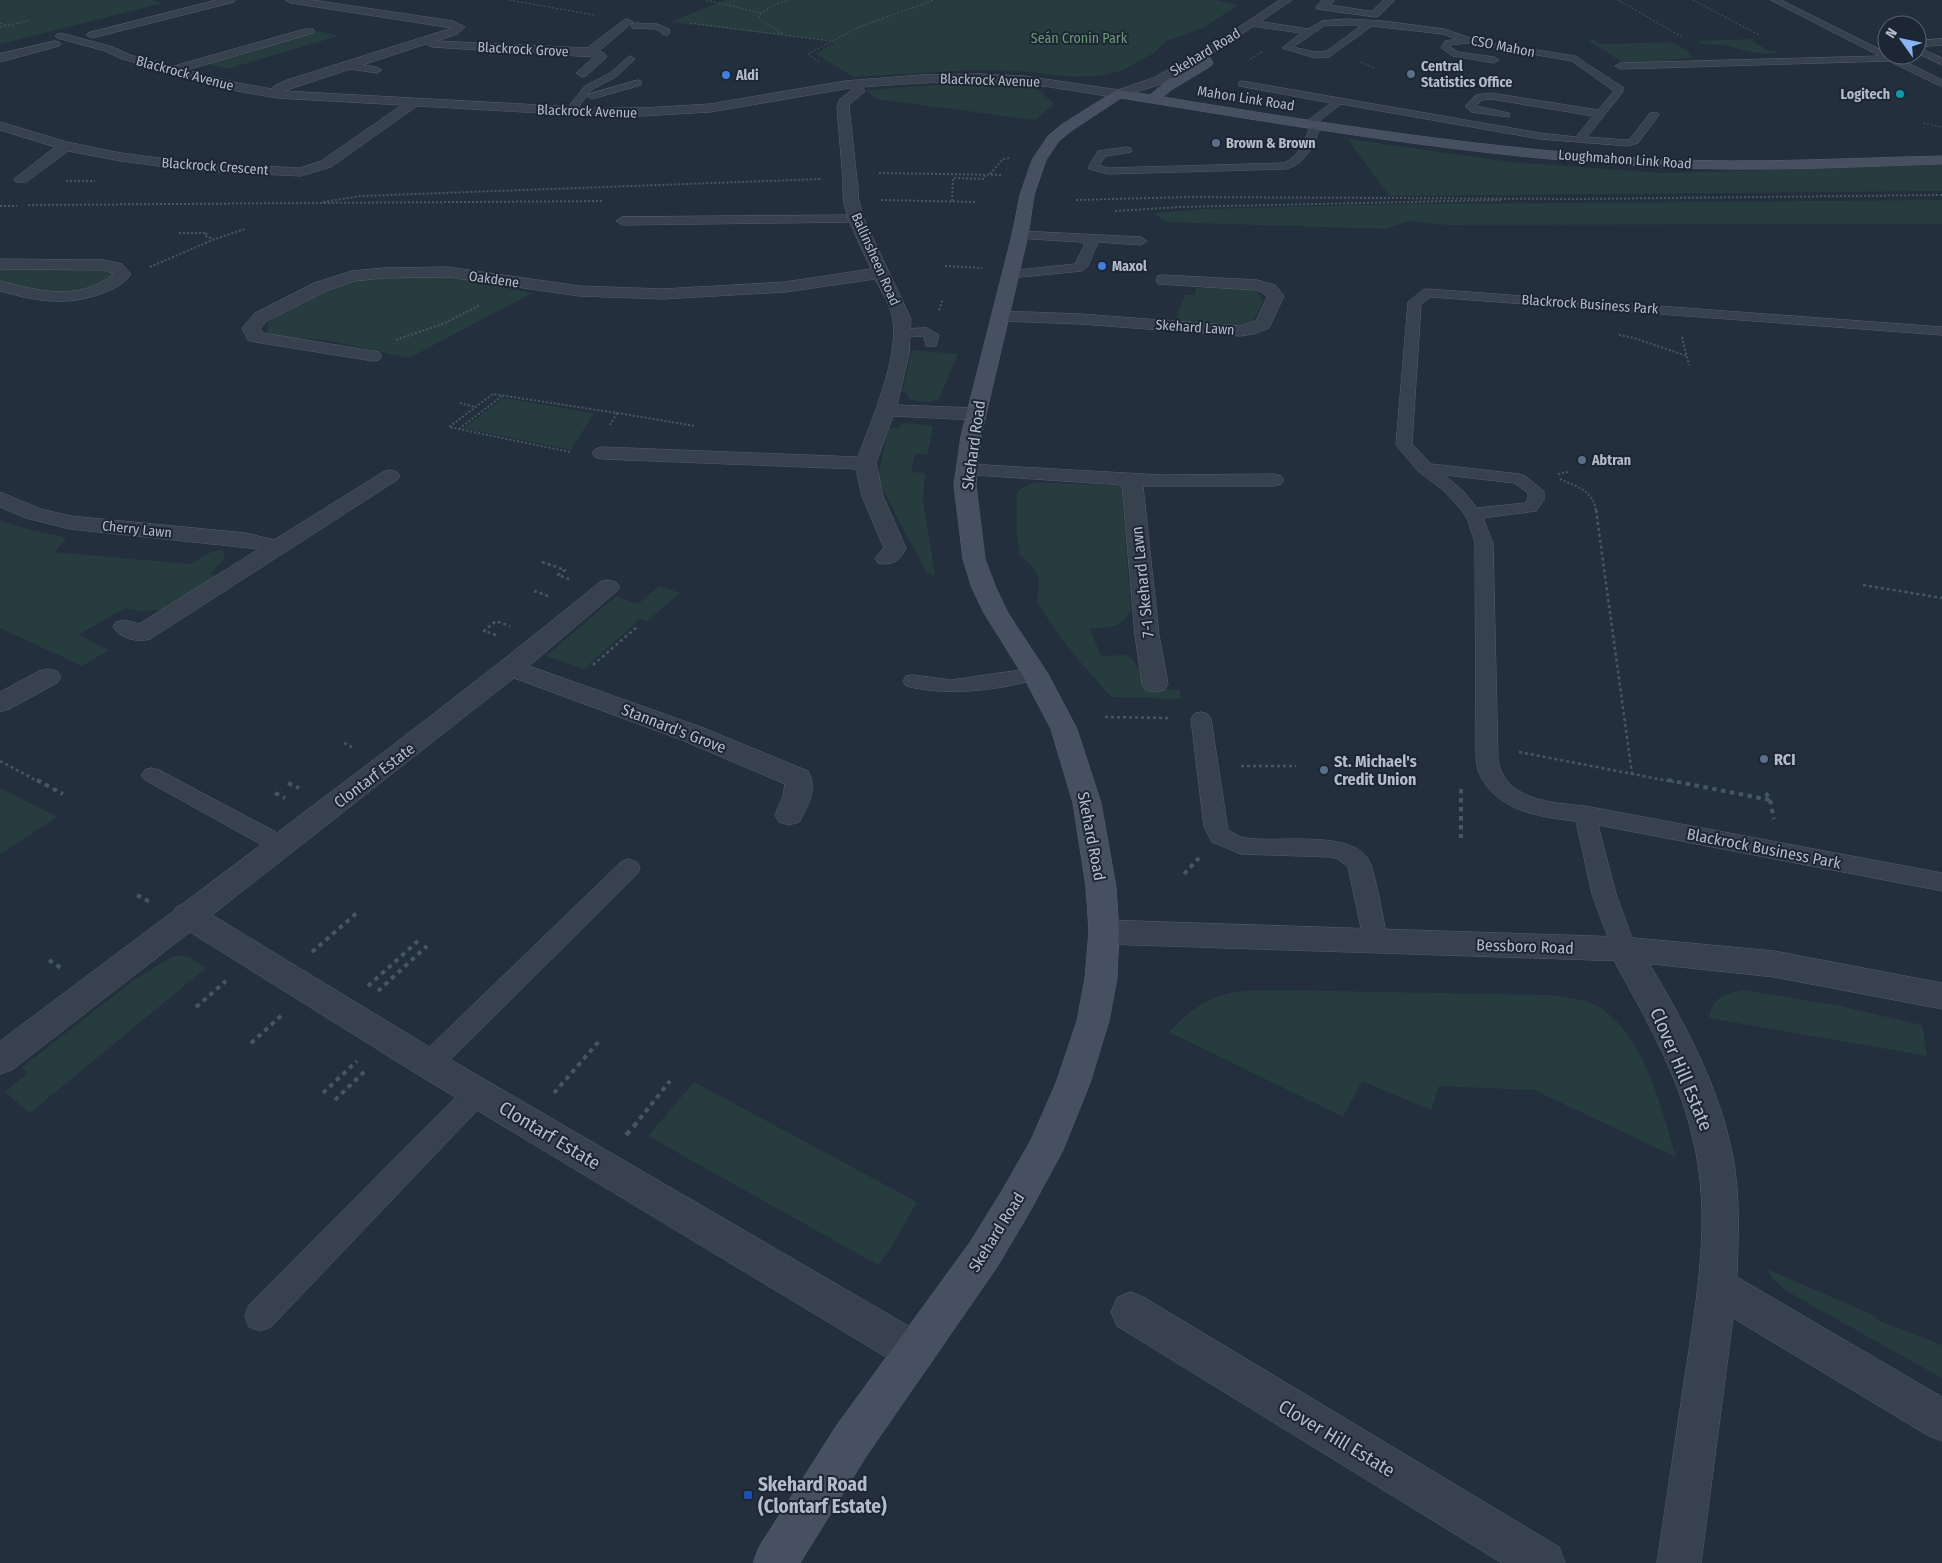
<svg xmlns="http://www.w3.org/2000/svg" width="1942" height="1563" font-family="'Fira Sans Condensed',sans-serif">
<rect width="100%" height="100%" fill="#242f3e"/>
<g fill="#263c3f">
<polygon points="0,0 152,0 163,3 0,44"/>
<polygon points="726,0 1216,0 1238,5 1203,28 1166,41 1154,53 1121,71 1105,75 1075,77 1016,71 973,70 853,77 816,54 834,43 830,41 670,22"/>
<polygon points="317,31 339,36 227,69 205,63"/>
<polygon points="1593,39 1600,44 1671,42 1691,53 1688,55 1695,57 1657,62 1622,62 1589,41"/>
<path d="M1753 39 1755 40 1752 41 1769 51 1781 52C1761 57 1741 49 1725 45 1718 44 1708 44 1701 44L1699 43 1702 42 1695 41Z"/>
<polygon points="938,85 995,85 1033,88 1041,92 1054,104 1035,120 876,99 866,90"/>
<polygon points="1348,139 1511,162 1663,173 1942,165 1942,191 1389,196"/>
<polygon points="1942,200 1942,224 1448,225 1409,221 1385,229 1165,222 1154,213 1203,209 1408,204"/>
<polygon points="0,268 107,269 114,274 113,277 83,292 56,296 0,282"/>
<polygon points="426,276 469,280 532,293 409,358 326,340 281,337 268,333 267,324 277,315 331,287 352,281 381,277"/>
<path d="M1236 287C1248 289 1259 289 1263 301 1260 307 1257 318 1251 322 1240 329 1190 322 1175 322L1185 295H1195L1196 288Z"/>
<path d="M912 350 958 354 939 399C930 403 918 402 909 399L907 393 902 392Z"/>
<polygon points="503,398 594,413 571,450 464,428"/>
<polygon points="903,423 931,425 933,429 927,454 915,454 911,472 925,473 923,501 935,576 927,573 904,531 879,481 879,471 889,428 899,428"/>
<path d="M1034 482 1121 486 1131 610C1119 631 1111 625 1090 629L1101 656 1125 655 1132 659 1147 685 1155 688 1180 690 1181 699 1111 697C1084 666 1057 637 1037 601 1042 577 1038 570 1020 555L1017 535V494L1019 490Z"/>
<polygon points="0,521 35,531 65,537 65,540 54,552 191,564 211,552 221,550 224,552 224,559 210,574 219,576 165,609 143,611 125,608 78,635 109,650 82,666 0,628"/>
<polygon points="659,586 680,593 647,621 640,619 584,669 546,656 616,596 638,604"/>
<polygon points="0,788 57,817 0,854"/>
<polygon points="178,955 189,957 206,968 30,1113 5,1092 28,1073 22,1067 134,980 168,959"/>
<path d="M1274 990 1551 995C1567 998 1585 998 1599 1007 1645 1036 1661 1108 1676 1157L1534 1090 1439 1086 1431 1110 1362 1081 1343 1117 1169 1032C1184 1016 1203 999 1227 994 1241 990 1259 991 1274 990Z"/>
<path d="M1744 990 1840 1006 1922 1025 1927 1056 1709 1018C1713 997 1725 993 1744 990Z"/>
<polygon points="694,1082 917,1202 889,1251 878,1265 648,1136"/>
<polygon points="1767,1269 1875,1316 1877,1320 1942,1345 1942,1378 1788,1292 1774,1280"/>
</g>
<g fill="none" stroke-linecap="round" stroke-linejoin="round">
<defs>
<g id="service">
<polygon points="1771,0 1781,0 1887,53 1887,55 1894,56 1942,80 1942,87 1889,61 1620,69 1615,66 1620,63 1879,56"/>
<path d="M1347 19 1383 21 1444 29 1479 41 1575 56 1624 88 1622 93 1587 137 1627 140 1630 139 1650 113H1658L1659 115 1638 143 1628 146 1540 139 1341 104 1318 122 1321 125C1314 143 1307 164 1286 169L1108 174 1089 169 1088 167 1098 151 1127 147 1131 148 1132 150 1131 152 1106 156 1099 165 1108 168 1284 163C1300 156 1304 141 1310 127L1306 126V122L1331 103 1239 86V82L1242 81 1540 133 1576 137 1593 116 1491 99 1482 100 1476 106 1509 113V117L1471 112 1465 106 1476 95 1491 93 1598 110 1614 91 1572 61 1467 43 1451 45 1450 47 1458 52 1494 57 1499 60 1494 63 1453 56 1441 48 1445 41 1457 39 1443 34 1372 26 1329 57 1315 58 1282 48 1301 33 1251 26 1247 23 1251 20 1308 29 1322 21ZM1347 25H1362L1327 51 1315 52 1293 47 1324 26Z"/>
<polygon points="635,23 657,24 669,29 670,33 666,36 656,29 632,28 632,24"/>
<polygon points="1942,39 1942,45 1918,47 1942,58 1942,65 1917,53 1917,41"/>
<polygon points="630,56 635,59 616,77 591,90 574,113 566,113 565,111 585,86 610,73"/>
<polygon points="346,63 377,67 382,70 377,73 343,68 341,66"/>
<polygon points="638,80 641,81 641,85 592,99 587,96 589,94"/>
<polygon points="856,215 860,216 862,219 860,222 622,225 616,221 622,217"/>
<polygon points="1020,231 1141,237 1147,241 1141,245 1098,242 1088,266 1082,271 1011,278 1005,274 1007,271 1075,264 1085,244 1080,242 1016,238 1014,235"/>
<path d="M1428 289 1942 327V335L1431 297 1421 304 1412 444 1431 464 1519 474 1525 476 1544 491V500L1536 511 1483 518 1493 543 1498 759C1503 800 1552 803 1585 806L1942 873V891L1598 825 1616 894 1636 949 1633 956 1624 959 1615 956 1592 894 1576 821C1539 817 1496 811 1479 773 1476 765 1476 755 1476 746L1475 543 1468 520 1460 508 1443 490 1418 471 1396 445 1408 302 1423 290ZM1445 475 1514 483 1528 493V499L1525 503 1477 508 1464 492Z"/>
<polygon points="927,328 939,335 936,346 926,346 924,336 903,337 896,333 903,329"/>
<path d="M1035 668 1042 670 1045 674 1042 678C999 690 949 697 906 686L903 681 906 676 913 675 951 680Z"/>
<path d="M1201 712 1208 714 1211 719 1228 830C1233 833 1239 837 1245 838 1276 843 1346 830 1367 857 1375 867 1384 926 1388 942L1384 949 1376 952 1368 949 1364 942 1348 867 1338 859 1330 857 1241 854 1212 842 1204 827 1191 719 1194 714Z"/>
<polygon points="152,768 159,770 289,839 292,845 289,851 281,853 273,851 145,780 141,775 145,770"/>
<polygon points="629,859 637,862 640,868 637,874 438,1072 429,1075 420,1072 416,1064 420,1056 621,862"/>
<polygon points="478,1080 487,1084 491,1092 487,1100 271,1327 260,1331 249,1327 245,1316 249,1305 469,1084"/>
</g>
<g id="minor">
<polygon points="217,0 235,0 234,2 92,38 86,35 88,33"/>
<path d="M286 0H312L453 21 465 27 457 34 437 41 587 48 624 20 628 19 633 22 599 51 604 53 607 57 586 76 582 77 576 73 594 57 432 47 426 44 284 91 594 108H642L710 104 845 81 920 75 979 74 1024 76 1119 90 1125 94 1119 98C1087 93 1056 87 1024 84 970 79 916 83 862 87L865 91 850 104 849 107 857 180 855 183H845L843 180 837 107 840 99 852 90 850 88 710 112 642 116H594L417 106 331 167 301 176 197 171 121 161 68 151 26 182H16L14 179 55 147 0 130V122L67 142 121 153 197 163 300 168 321 161 402 105 277 98 237 91 122 59 105 51 57 38 55 36 57 34 61 33 113 47 130 55 174 66 305 29H313L315 31 313 33 187 70 238 83 272 89 274 86 287 80 452 28 291 3Z"/>
<polygon points="1323,0 1335,0 1330,5 1369,11 1372,11 1384,0 1395,0 1379,16 1375,17 1317,9 1316,7"/>
<polygon points="55,41 59,42 61,44 59,46 0,62 0,54"/>
<path d="M856 214 861 216 864 219 911 319 909 354 897 405 976 408 983 410 986 414 983 418 976 420 893 416 876 463 883 496 906 548C900 561 892 566 878 563L875 558 884 548 862 496 856 469 602 459 595 457 592 453 595 449 602 447 858 457C872 419 898 361 893 321 892 307 881 291 875 279L785 292 663 299 579 296 448 277 383 278 354 281 326 291 267 321 260 329 263 333 379 352 382 356 379 360 373 361 255 342 248 340 242 328 255 313 314 283 352 271 383 268 448 267 579 286 663 289 785 282 871 269 848 219 851 216Z"/>
<path d="M0 259 105 260 122 264 131 274C124 284 114 289 103 293 67 307 36 301 0 291V281C39 291 78 302 114 274L105 270 0 269Z"/>
<polygon points="1164,275 1257,280 1275,285 1284,296 1269,328 1254,334 1240,336 1081,324 1001,321 995,320 992,316 995,312 1001,311 1081,314 1240,326 1256,321 1267,297 1263,293 1255,290 1158,284 1156,280 1158,276"/>
<polygon points="967,464 1161,475 1274,474 1281,476 1284,480 1281,484 1274,486 1143,486 1159,635 1168,684 1164,690 1155,692 1146,690 1142,684 1135,635 1122,485 960,474 957,470 960,466"/>
<path d="M390 470 397 472 400 476 397 480 150 639C137 643 120 638 113 627L116 622 125 620 139 624 259 549 70 529 26 518 0 507V492L41 509 70 516 246 533 274 540 383 472Z"/>
<path d="M608 580 616 582 620 587 616 592 529 666 701 727 808 771C818 788 808 806 799 822L789 825 779 822 775 815 783 796 785 784 682 740 514 678 212 915 441 1054 929 1338 935 1352 929 1366 915 1372 901 1366 417 1074 190 932 12 1070 0 1074V1041L175 910 176 907 181 905C322 799 463 694 600 582Z"/>
<polygon points="48,669 57,671 61,677 57,683 9,709 0,712 0,692 39,671"/>
<path d="M1624 937 1635 940C1678 1011 1723 1087 1735 1170 1740 1205 1738 1241 1737 1277L1942 1397V1441L1927 1435 1733 1318 1701 1563H1657C1666 1501 1676 1438 1685 1376 1697 1298 1712 1216 1693 1139 1677 1069 1641 1011 1608 949L1613 940Z"/>
<polygon points="1131,1292 1145,1298 1559,1547 1565,1563 1502,1563 1117,1326 1111,1312 1117,1298"/>
</g>
<g id="tertiary">
<polygon points="1280,0 1292,0 1208,57 1161,84 1119,98 1113,94 1115,91 1153,78 1200,53"/>
<polygon points="1104,920 1624,937 1774,951 1942,983 1942,1009 1774,977 1624,961 1104,944 1093,941 1089,932 1093,923"/>
</g>
<path id="secondary" d="M1204 51 1208 53 1213 63 1211 66 1171 90 1163 97C1327 124 1492 150 1659 159 1753 164 1848 158 1942 156V164C1848 167 1754 172 1660 167 1479 158 1299 127 1121 98L1071 131 1058 142 1046 160 1034 195 1028 235 981 436 976 485 985 559 996 588 1008 613 1048 674 1077 729 1101 803 1116 887 1119 932 1117 978 1109 1021 1090 1083 1063 1150 1029 1213 997 1267 867 1455 800 1563H753L759 1547 837 1425 971 1241 1003 1189 1031 1140 1056 1083 1077 1021 1085 978 1089 932 1086 887 1073 803 1051 729 1022 674 984 613 972 588 963 559 954 485 961 436 1012 235 1020 195 1032 160 1048 136 1061 125 1115 91 1119 90 1150 95 1163 84 1201 62 1198 55Z"/>
</defs>
<use href="#service" stroke="#565f6c" stroke-width="1"/>
<use href="#minor" stroke="#565f6c" stroke-width="1"/>
<use href="#tertiary" stroke="#565f6c" stroke-width="1"/>
<use href="#secondary" stroke="#565f6c" stroke-width="1"/>
<g stroke="#44595c" stroke-width="1" stroke-dasharray="2 2" stroke-linecap="butt">
<polyline points="509,0 594,15"/>
<polyline points="706,0 761,13"/>
<polyline points="1618,0 1684,38"/>
<polyline points="1693,0 1759,35"/>
<polyline points="0,23 14,27"/>
<polyline points="690,23 830,41"/>
<polyline points="0,27 31,20"/>
<polyline points="782,33 759,19 759,15 772,6 789,0"/>
<polyline points="1250,59 1262,52"/>
<polyline points="819,62 808,54 859,27 934,0"/>
<polyline points="1361,62 1374,68"/>
<polyline points="1923,123 1942,127"/>
</g>
<g stroke="#44595c" stroke-width="2" stroke-dasharray="2 2" stroke-linecap="butt">
<polyline points="879,173 1003,175"/>
<polyline points="990,174 1003,159 1010,158"/>
<polyline points="66,181 95,181"/>
<polyline points="881,200 977,202"/>
<polyline points="1076,200 1189,197 1576,199 1942,195"/>
<polyline points="952,201 953,178 984,179 985,174"/>
<polyline points="323,202 361,196 821,179"/>
<polyline points="28,205 604,201"/>
<polyline points="0,206 17,206"/>
<polyline points="1115,211 1180,207 1501,200"/>
<polyline points="179,233 207,233 205,236 214,239"/>
<polyline points="945,266 982,268"/>
<polyline points="150,267 215,239 245,229"/>
<polyline points="939,310 943,299"/>
<polyline points="1619,335 1634,338 1687,356"/>
<polyline points="1682,337 1689,365"/>
<polyline points="396,340 445,323 480,305"/>
<polyline points="460,403 476,407"/>
<polyline points="617,413 695,426"/>
<polyline points="459,429 502,396"/>
<polyline points="570,452 449,427 493,394 617,413 610,425"/>
<polyline points="1558,474 1568,472"/>
<path d="M1560 479C1577 487 1593 490 1596 511"/>
</g>
<g stroke="#44595c" stroke-width="2.5" stroke-dasharray="3 3" stroke-linecap="butt">
<polyline points="1596,510 1632,774"/>
<polyline points="542,562 565,570 558,575 569,579"/>
<polyline points="1863,585 1942,598"/>
<polyline points="534,591 548,596"/>
<polyline points="496,635 484,631 496,621 510,626"/>
<polyline points="593,665 638,626"/>
<polyline points="1105,717 1169,718"/>
<polyline points="344,743 354,748"/>
<polyline points="1519,752 1674,782"/>
<polyline points="0,761 39,782"/>
<polyline points="1241,766 1296,766"/>
</g>
<g stroke="#44595c" stroke-width="4" stroke-dasharray="4.5 4.5" stroke-linecap="butt">
<polyline points="37,780 63,794"/>
<polyline points="1668,780 1770,800 1766,793"/>
<polyline points="288,783 299,788"/>
<polyline points="1461,789 1461,838"/>
<polyline points="275,793 285,798"/>
<polyline points="1770,800 1774,819"/>
<polyline points="1184,874 1199,858"/>
<polyline points="137,895 150,902"/>
<polyline points="312,952 359,911"/>
<polyline points="49,960 61,968"/>
<polyline points="368,986 418,941"/>
<polyline points="378,991 427,946"/>
<polyline points="196,1007 226,981"/>
<polyline points="251,1043 282,1015"/>
<polyline points="323,1093 357,1061"/>
<polyline points="554,1093 601,1039"/>
<polyline points="335,1100 367,1069"/>
<polyline points="634,1126 670,1081"/>
</g>
<polyline stroke="#44595c" stroke-width="4.5" stroke-dasharray="5.5 5.5" stroke-linecap="butt" points="626,1135 635,1125"/>
<use href="#service" fill="#38414e" fill-rule="evenodd"/>
<use href="#minor" fill="#38414e" fill-rule="evenodd"/>
<use href="#tertiary" fill="#38414e" fill-rule="evenodd"/>
<use href="#secondary" fill="#465061" fill-rule="evenodd"/>
<defs>
<polyline id="minor-bridge" points="850,180 851,200 856,219"/>
</defs>
<use href="#minor-bridge" stroke="#565f6c" stroke-width="16" stroke-linecap="butt"/>
<use href="#minor-bridge" stroke="#38414e" stroke-width="15"/>
</g>
<g fill="#5c6f8a" stroke="#1d2633" stroke-width="2">
<circle cx="1411" cy="74" r="5"/>
<circle cx="1216" cy="143" r="5"/>
<circle cx="1582" cy="460" r="5"/>
<circle cx="1764" cy="759" r="5"/>
<circle cx="1324" cy="770" r="5"/>
</g>
<g fill="#3f7fe0" stroke="#1d2633" stroke-width="2">
<circle cx="726" cy="75" r="5"/>
<circle cx="1102" cy="266" r="5"/>
</g>
<circle fill="#0f9aa8" stroke="#1d2633" stroke-width="2" cx="1900" cy="94" r="5"/>
<rect fill="#1a4fb4" stroke="#1d2633" stroke-width="2" x="743" y="1490" width="10" height="10" rx="2.5"/>
<g text-anchor="middle" stroke-width="4" stroke-linejoin="round" paint-order="stroke">
<g font-size="14" fill="#6b9a76" stroke="#1d2633">
<text x="1079" y="43">Seán Cronin Park</text>
</g>
<g font-size="14" fill="#b4bcc9" stroke="#1d2633">
<text transform="translate(1503 46) rotate(11)" y="5">CSO Mahon</text>
<text transform="translate(523 49) rotate(3)" y="5">Blackrock Grove</text>
<text transform="translate(1205 52) rotate(-31)" y="5">Skehard Road</text>
<text transform="translate(185 73) rotate(15)" y="5">Blackrock Avenue</text>
<text transform="translate(990 80) rotate(2)" y="5">Blackrock Avenue</text>
<text transform="translate(1246 98) rotate(9)" y="5">Mahon Link Road</text>
<text transform="translate(587 111) rotate(2)" y="5">Blackrock Avenue</text>
<text transform="translate(1625 159) rotate(4)" y="5">Loughmahon Link Road</text>
<text transform="translate(215 166) rotate(4)" y="5">Blackrock Crescent</text>
<text transform="translate(876 259) rotate(66)" y="5">Ballinsheen Road</text>
<text transform="translate(494 279) rotate(8)" y="5">Oakdene</text>
<text transform="translate(1590 304) rotate(4)" y="5">Blackrock Business Park</text>
<text transform="translate(1195 327) rotate(4)" y="5">Skehard Lawn</text>
<text transform="translate(137 529) rotate(6)" y="5">Cherry Lawn</text>
</g>
<g font-size="14" font-weight="bold" fill="#b4bcc9" stroke="#1d2633" text-anchor="start">
<text x="1421" y="71">Central<tspan x="1421" dy="16">Statistics Office</tspan></text>
<text x="736" y="80">Aldi</text>
<text x="1890" y="99" text-anchor="end">Logitech</text>
<text x="1226" y="148">Brown &amp; Brown</text>
<text x="1112" y="271">Maxol</text>
<text x="1592" y="465">Abtran</text>
</g>
<g font-size="16" fill="#b4bcc9" stroke="#1d2633">
<text transform="translate(973 445) rotate(-82)" y="6">Skehard Road</text>
<text transform="translate(1142 582) rotate(-96)" y="6">7-1 Skehard Lawn</text>
<text transform="translate(674 728) rotate(21)" y="6">Stannard's Grove</text>
<text transform="translate(374 775) rotate(-37)" y="6">Clontarf Estate</text>
<text transform="translate(1092 836) rotate(79)" y="6">Skehard Road</text>
<text transform="translate(1764 848) rotate(11)" y="6">Blackrock Business Park</text>
<text transform="translate(1525 946) rotate(2)" y="6">Bessboro Road</text>
<text transform="translate(996 1232) rotate(-58)" y="6">Skehard Road</text>
</g>
<g font-size="16" font-weight="bold" fill="#b4bcc9" stroke="#1d2633" text-anchor="start">
<text x="1774" y="765">RCI</text>
<text x="1334" y="767">St. Michael's<tspan x="1334" dy="18">Credit Union</tspan></text>
</g>
<g font-size="19" fill="#b4bcc9" stroke="#1d2633">
<text transform="translate(1682 1069) rotate(67)" y="7">Clover Hill Estate</text>
<text transform="translate(550 1135) rotate(31)" y="7">Clontarf Estate</text>
<text transform="translate(1337 1438) rotate(31)" y="7">Clover Hill Estate</text>
</g>
<g font-size="19" font-weight="bold" fill="#b4bcc9" stroke="#1d2633" text-anchor="start">
<text x="758" y="1491">Skehard Road<tspan x="758" dy="22">(Clontarf Estate)</tspan></text>
</g>
</g>
<g transform="translate(1902 40) rotate(303)"><circle r="24" fill="#1d2633" stroke="#59626f"/>
<path d="M0-4L9 19L0 12L-9 19Z" fill="#8ab4f8"/>
<text y="-8" font-size="14" font-weight="bold" text-anchor="middle" fill="#b4bcc9">N</text>
</g>
</svg>
